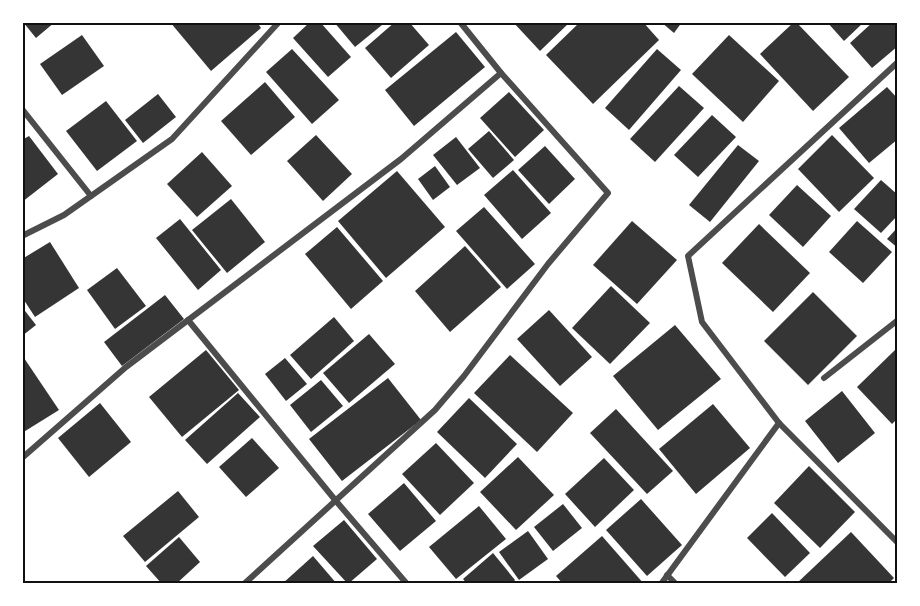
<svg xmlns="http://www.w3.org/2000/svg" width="920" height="606" font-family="Commissioner,sans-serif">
<rect width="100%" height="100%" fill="#fff"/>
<g fill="#353535">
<polygon points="23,22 55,22 36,38"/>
<polygon points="170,22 257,22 261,28 211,71"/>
<polygon points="310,22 320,22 351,57 328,77 293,38"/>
<polygon points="334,22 380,22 382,25 355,47"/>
<polygon points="395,22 409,22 429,45 391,78 365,48"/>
<polygon points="513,22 570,22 540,51"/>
<polygon points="580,22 643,22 659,40 593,104 546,55"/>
<polygon points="661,22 682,22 674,33"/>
<polygon points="794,22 796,22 849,77 813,111 760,54"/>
<polygon points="827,22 864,22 844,41"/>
<polygon points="873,22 898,22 898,46 872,68 850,43"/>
<polygon points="456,32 485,67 414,126 385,90"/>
<polygon points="82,35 104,66 62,95 40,64"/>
<polygon points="729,35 779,81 743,122 692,74"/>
<polygon points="292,49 339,100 312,124 266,72"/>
<polygon points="657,49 681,70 629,130 605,108"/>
<polygon points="265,82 295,117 251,155 221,121"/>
<polygon points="679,86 704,108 655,162 630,139"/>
<polygon points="887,87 898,99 898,139 869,163 839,128"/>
<polygon points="509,92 544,130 515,157 480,118"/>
<polygon points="158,94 176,117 143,143 125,120"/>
<polygon points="106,101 137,141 97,171 66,131"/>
<polygon points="712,115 736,137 698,177 674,155"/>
<polygon points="489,131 514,160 493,178 468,149"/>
<polygon points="316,135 352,174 323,201 287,161"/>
<polygon points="832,135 874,178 839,212 798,169"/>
<polygon points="29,136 58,174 22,202 22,140"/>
<polygon points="456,137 480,168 457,185 433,155"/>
<polygon points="738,145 759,161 710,222 689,205"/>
<polygon points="545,146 575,179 549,204 518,170"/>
<polygon points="202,152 232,186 197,217 167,184"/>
<polygon points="435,166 450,187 433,200 418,179"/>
<polygon points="513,170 551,213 522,239 484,195"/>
<polygon points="397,171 445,227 386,278 338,221"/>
<polygon points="881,180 898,195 898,215 881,233 854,209"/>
<polygon points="797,185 831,216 803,247 769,215"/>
<polygon points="231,199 265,242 227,273 192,230"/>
<polygon points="484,207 535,264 507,289 456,231"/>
<polygon points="180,219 221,270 198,290 156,238"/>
<polygon points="632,221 677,260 637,304 593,265"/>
<polygon points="857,221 892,252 863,283 829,252"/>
<polygon points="759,224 810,273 773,312 722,263"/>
<polygon points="337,227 383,281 351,309 305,254"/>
<polygon points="898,227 898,248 887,239"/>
<polygon points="50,242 79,288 35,317 22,297 22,259"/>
<polygon points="465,246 501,287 450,332 415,291"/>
<polygon points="117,268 146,306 115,329 87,290"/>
<polygon points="611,286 650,323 610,364 572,328"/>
<polygon points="813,292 857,336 808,385 764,341"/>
<polygon points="165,295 184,319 122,366 104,342"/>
<polygon points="22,307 36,325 22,336"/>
<polygon points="549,310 592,357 560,386 517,339"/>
<polygon points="334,317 354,341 311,379 290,355"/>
<polygon points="675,325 721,379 658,430 613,376"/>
<polygon points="369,334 395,364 349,403 323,373"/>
<polygon points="206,350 239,390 182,437 149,397"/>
<polygon points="895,350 898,352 898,418 892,424 857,387"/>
<polygon points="22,355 59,410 22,433"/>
<polygon points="510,355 573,413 537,452 474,393"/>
<polygon points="285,358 307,384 286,401 265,374"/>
<polygon points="388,378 421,420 342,481 309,439"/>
<polygon points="321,380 343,406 311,432 290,405"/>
<polygon points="842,391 875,433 838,463 805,421"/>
<polygon points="238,393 260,417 207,464 185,440"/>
<polygon points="469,398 517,444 485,478 437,432"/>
<polygon points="100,403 131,442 89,477 58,438"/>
<polygon points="713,404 750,448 696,494 659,449"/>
<polygon points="616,409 673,471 647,494 590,433"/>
<polygon points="252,438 279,468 246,497 219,467"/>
<polygon points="436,443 474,483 440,515 402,474"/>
<polygon points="518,457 554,495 516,530 480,492"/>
<polygon points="604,458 634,490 595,527 565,494"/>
<polygon points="809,466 855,512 820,548 774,503"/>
<polygon points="404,483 436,521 400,551 368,514"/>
<polygon points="178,491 199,517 145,562 123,536"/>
<polygon points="641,499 682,545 647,576 606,530"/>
<polygon points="563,504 582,528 553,551 534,527"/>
<polygon points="479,506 506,539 456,579 429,547"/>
<polygon points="772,513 810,553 785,577 747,538"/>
<polygon points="344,520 377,559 348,584 313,546"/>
<polygon points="528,531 548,559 519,580 499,552"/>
<polygon points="851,532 894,578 888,584 796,584"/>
<polygon points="602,536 644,584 563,584 556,576"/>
<polygon points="179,537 200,562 176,584 162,584 146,566"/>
<polygon points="493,553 515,580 512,584 467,584 463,579"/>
<polygon points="313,556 337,584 282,584"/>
</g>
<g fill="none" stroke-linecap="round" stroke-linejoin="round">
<g stroke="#4c4c4c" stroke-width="6">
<polyline points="898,62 688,256 702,322 779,423 898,543"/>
<polyline points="22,109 91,196"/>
<polyline points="22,236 64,215 172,139 279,22"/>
<polyline points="188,320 336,501 407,584"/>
<polyline points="824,378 898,320"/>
<polyline points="22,458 126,367 401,159 501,73"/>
<polyline points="667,575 676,584"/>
<polyline points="244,584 435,410 464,376 548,264 608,193 501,73 460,22"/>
<polyline points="661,584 779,423"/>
</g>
</g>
<rect width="920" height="606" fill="none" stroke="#ffffff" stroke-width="48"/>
<rect x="24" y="24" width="872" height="558" fill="none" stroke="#111" stroke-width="2"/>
</svg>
